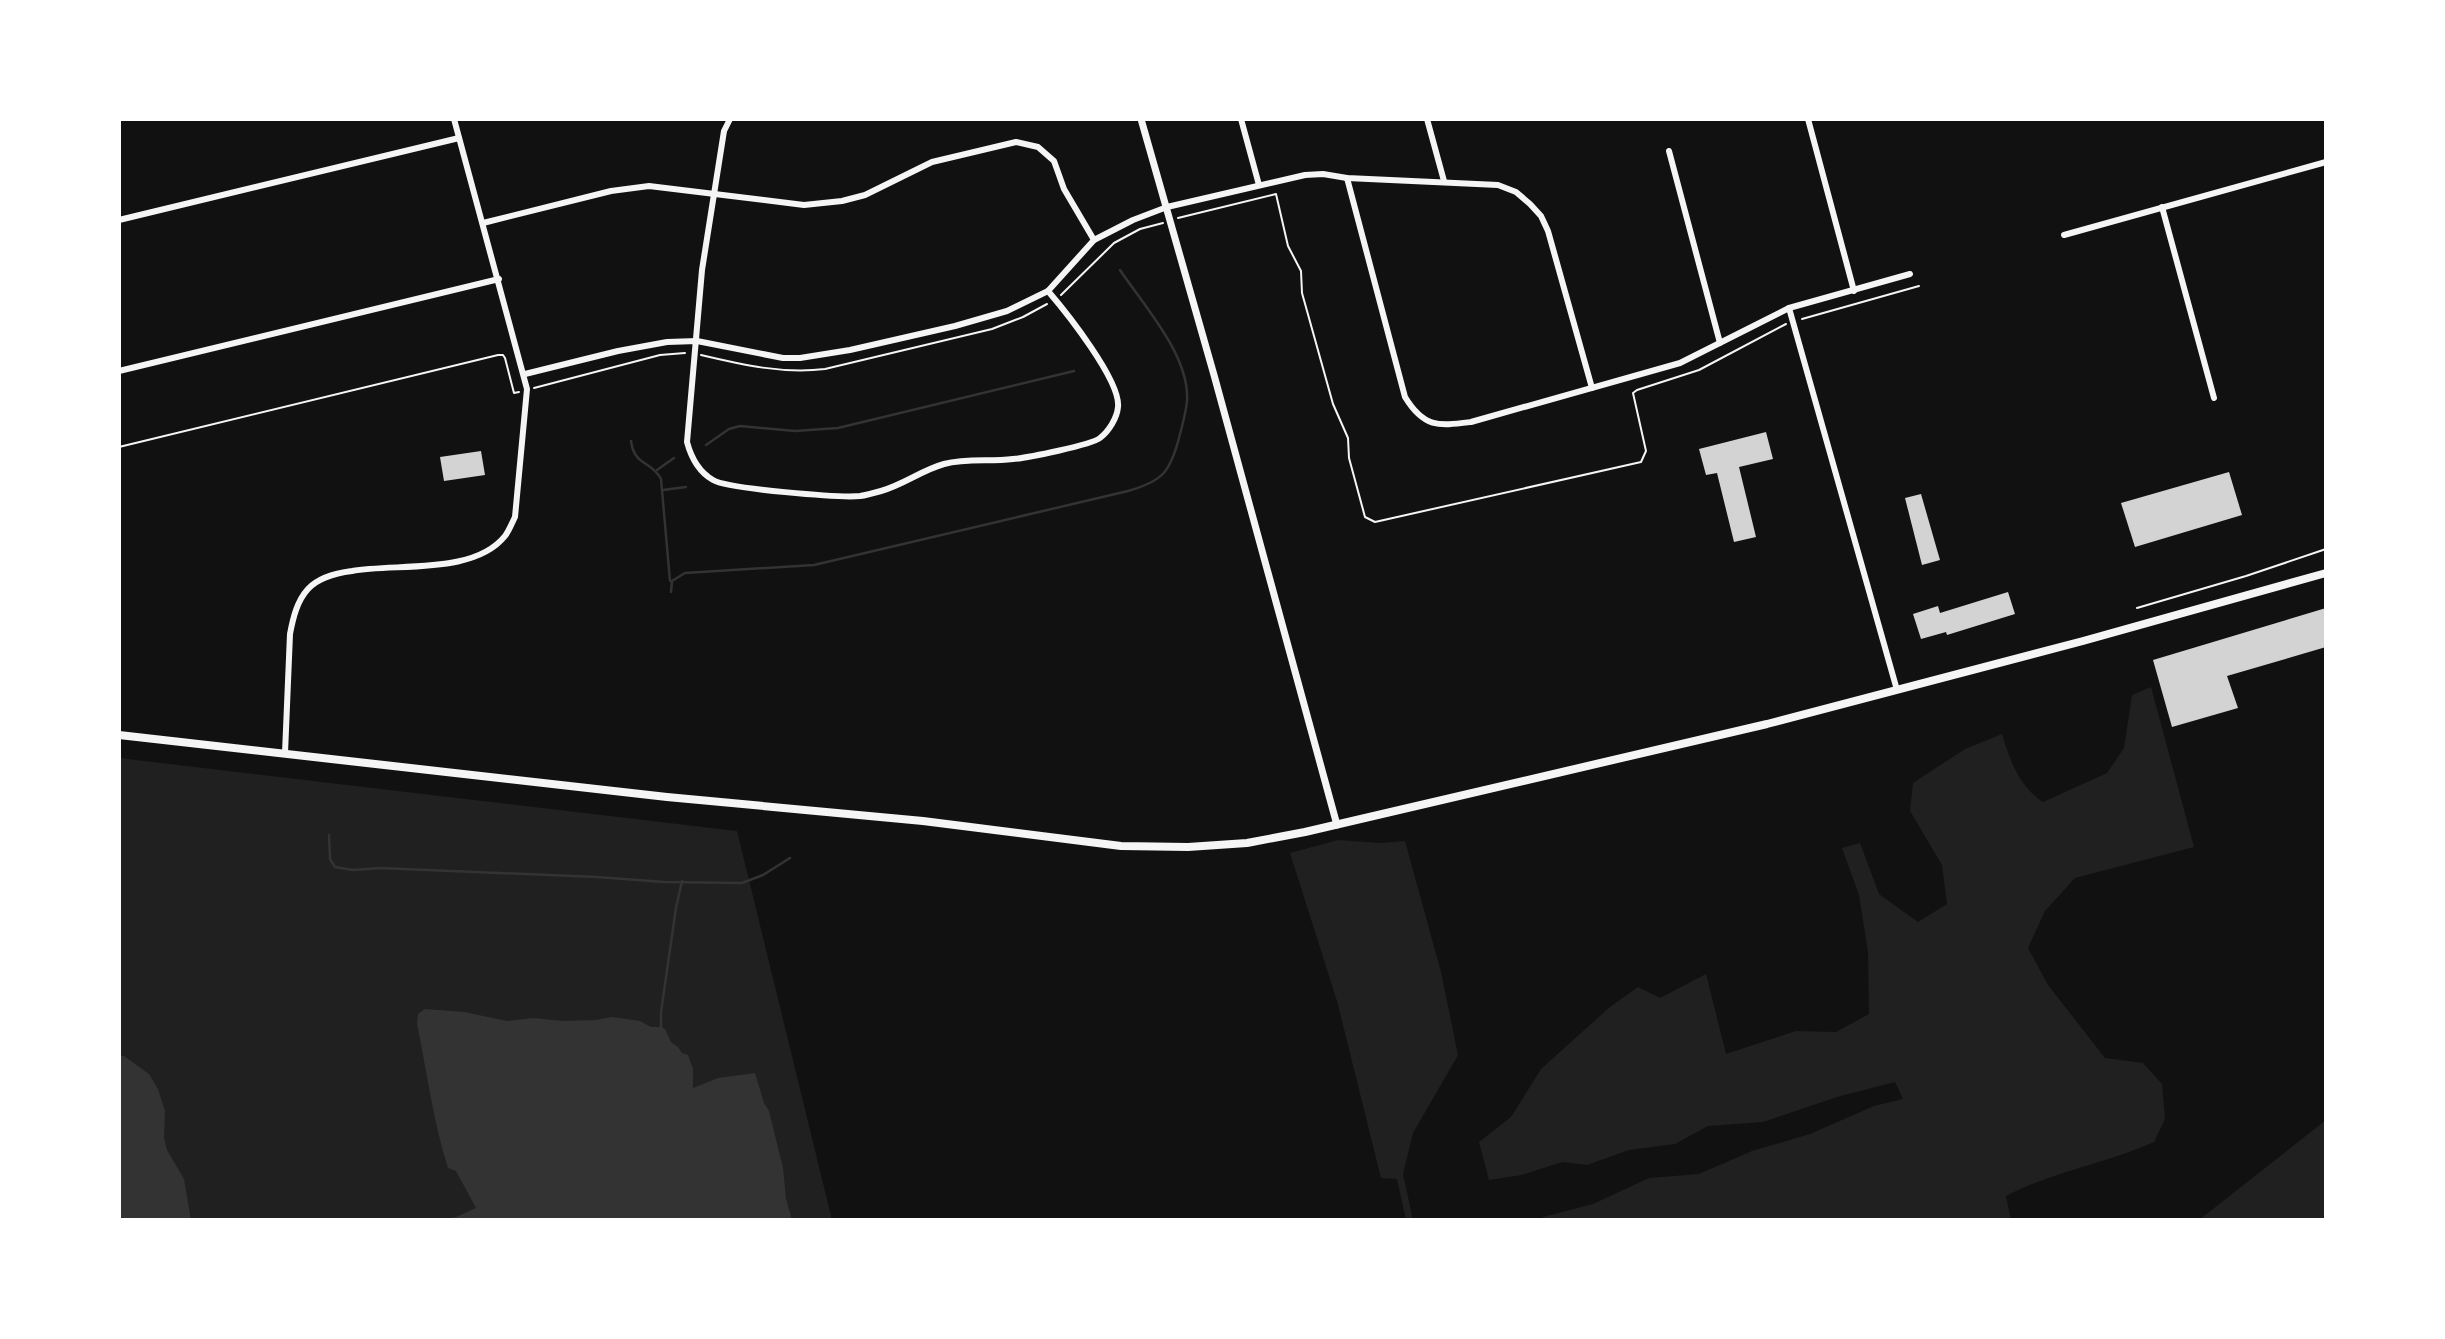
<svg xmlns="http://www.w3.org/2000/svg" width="2445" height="1339" font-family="'Asap Condensed',sans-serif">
<rect width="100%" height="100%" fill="#111"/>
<g fill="#202020">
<path d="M2151 687 2194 847 2075 878 2045 911 2028 948 2048 985 2105 1058 2143 1063 2162 1084 2165 1119 2154 1142C2105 1164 2054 1171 2006 1196L2011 1220H1542L1543 1217 1593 1204 1649 1178 1699 1174 1752 1151 1810 1134 1874 1106 1903 1099 1895 1082 1837 1097 1763 1122 1708 1126 1675 1144 1629 1150 1587 1165 1562 1162 1522 1175 1489 1180 1479 1142 1511 1117 1541 1069 1610 1007 1638 987 1660 998 1706 974 1726 1054 1796 1031 1836 1032 1869 1014 1868 952 1859 895 1842 848 1860 843 1879 894 1918 922 1947 904 1942 865 1910 811 1913 783 1965 749 2002 734C2010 761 2019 786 2043 802L2107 773 2124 748 2132 695Z"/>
<polygon points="119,758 737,831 832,1220 119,1220"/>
<polygon points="1338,840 1380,843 1405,841 1441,972 1458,1055 1413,1133 1403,1174 1413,1220 1406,1220 1397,1179 1381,1178 1337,1001 1290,853"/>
<polygon points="2326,1120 2326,1220 2199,1220"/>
</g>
<g fill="#333">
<path d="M425 1009 464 1012 507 1021 533 1018 563 1021 596 1020 612 1017 640 1021 651 1027H661L665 1029 671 1042 678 1047 682 1053 688 1055 693 1069V1088L718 1078 755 1073 764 1103 769 1111 783 1168 786 1199 792 1220H436L456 1217 476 1208 456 1171 448 1168C433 1121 427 1072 417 1024L418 1014Z"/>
<polygon points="119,1056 124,1056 149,1074 158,1089 165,1111 164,1138 167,1150 184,1179 191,1220 119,1220"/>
</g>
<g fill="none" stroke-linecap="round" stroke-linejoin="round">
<g stroke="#333" stroke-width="2.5">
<path d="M631 441C634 466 652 461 661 479L670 581"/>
<polyline points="706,445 729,429 740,426 795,431 838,428 1074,371"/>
<polyline points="657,470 674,458"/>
<polyline points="663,490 686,487"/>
<path d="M671 592 672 581 685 573 814 565 1128 491C1163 481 1170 472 1179 438 1182 426 1186 413 1187 401 1190 356 1144 306 1120 270"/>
<polyline points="329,835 330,859 335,867 353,870 380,868 597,877 664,882 742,883 763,875 790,858"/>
<polyline points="661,1027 661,1012 676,908 682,881"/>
</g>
</g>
<g fill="#d3d3d3">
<polygon points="1766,432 1773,459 1739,467 1756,537 1734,542 1717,473 1706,475 1699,449"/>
<polygon points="481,451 485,475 444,481 440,457"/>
<polygon points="2229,472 2242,515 2135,547 2121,503"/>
<polygon points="1921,494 1940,560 1922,565 1905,498"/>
<polygon points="2008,592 2015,614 1947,635 1946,632 1921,639 1913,614 1938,606 1940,613"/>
<polygon points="2326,608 2326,647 2227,676 2238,708 2172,727 2153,660"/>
</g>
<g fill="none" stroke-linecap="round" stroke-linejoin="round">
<g stroke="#f5f5f5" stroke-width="2">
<polyline points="1178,218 1276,194 1288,246 1301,271 1302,293 1333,404 1348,438 1349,458 1365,517 1375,522 1641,462 1646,451 1633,393 1637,390 1699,370 1786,324"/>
<polyline points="1061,295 1114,243 1140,229 1163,223"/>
<polyline points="1802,319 1919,286"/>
<path d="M701 355C743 365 782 374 825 369L992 329 1023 317 1047 304"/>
<polyline points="534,388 660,355 685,353"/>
<polyline points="119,447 498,355 503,355 505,358 514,393 519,392"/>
<polyline points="2137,608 2246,576 2326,549"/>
</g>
<g stroke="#f5f5f5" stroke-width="6">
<path d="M730 119 724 131 702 270 687 442C691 457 699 472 713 480 728 489 841 498 860 496 867 495 874 493 881 491 903 485 922 470 944 464 967 458 990 462 1013 459 1027 458 1091 445 1100 438 1109 431 1117 418 1118 407 1121 381 1066 312 1048 291"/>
<polyline points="1241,119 1259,185"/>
<polyline points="1427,119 1444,181"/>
<polyline points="1808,119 1854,291"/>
<polyline points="1669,151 1720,343"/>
<path d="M1347 178 1405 397C1424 428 1438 426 1471 422L1680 363 1789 308 1910 274"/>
<polyline points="2162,207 2214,398"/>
<polyline points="119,220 459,138"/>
<polyline points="483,223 611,191 649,186 804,205 842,201 865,195 932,162 1016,142 1038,147 1054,161 1064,189 1094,240"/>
<polyline points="2064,235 2326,162"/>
<polyline points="1789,308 1897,690"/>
<polyline points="119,371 499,279"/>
<polyline points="525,374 618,351 667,342 697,341 783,358 800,358 850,350 955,326 1007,311 1048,291 1094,240 1133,220 1167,207 1305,175 1323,174 1347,178 1498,185 1516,192 1530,204 1541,216 1548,231 1592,388"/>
<path d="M285 753 290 634C293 618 297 601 308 589 319 577 336 573 352 571 397 563 474 575 505 536 509 531 512 523 515 517L527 389 454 119"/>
</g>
<polyline stroke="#f5f5f5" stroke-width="7" points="1141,119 1214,375 1337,825"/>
<polyline stroke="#f5f5f5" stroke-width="8" points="119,735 667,797 923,821 1121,846 1188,847 1247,843 1305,832 1767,724 2083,641 2326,573"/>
</g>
<rect width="2445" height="1339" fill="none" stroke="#ffffff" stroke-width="242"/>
</svg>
